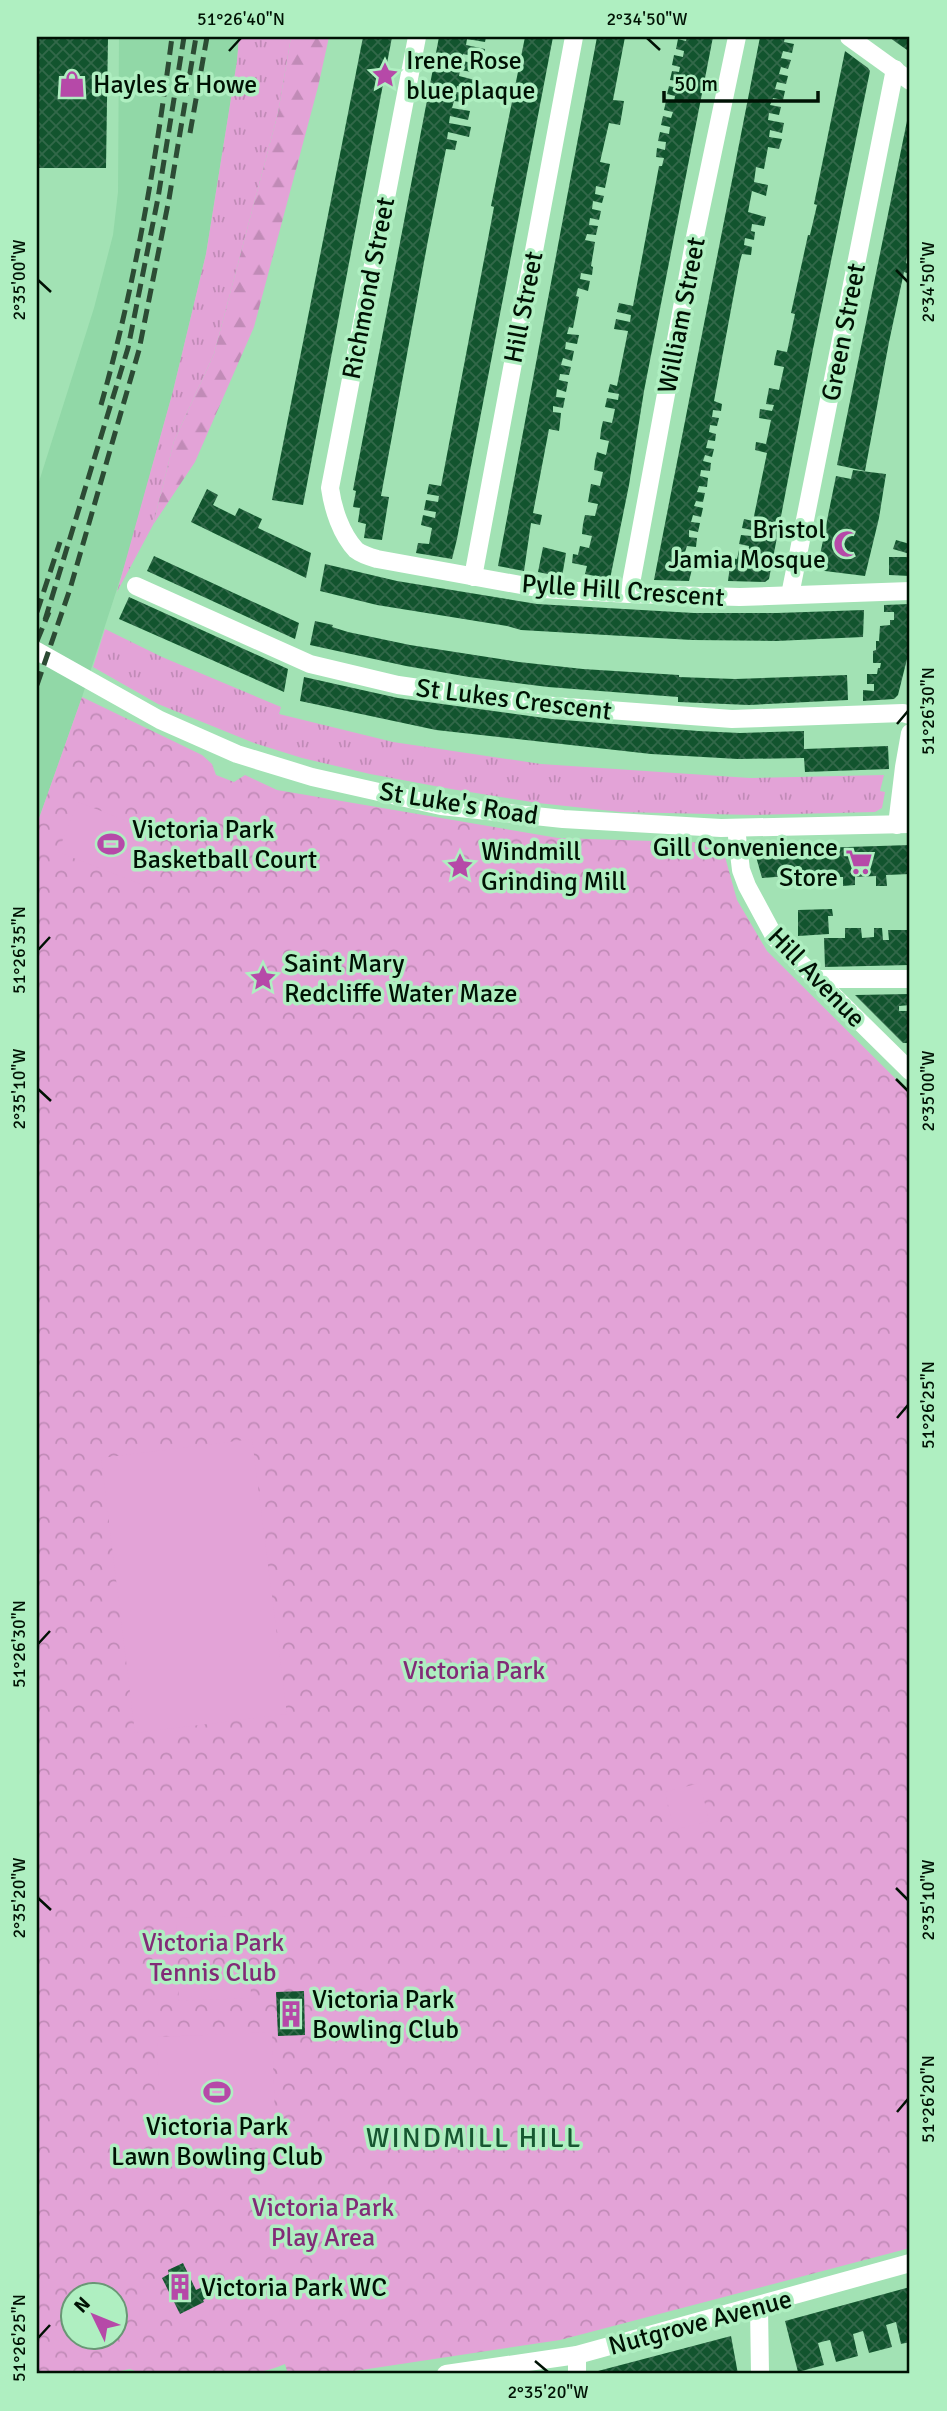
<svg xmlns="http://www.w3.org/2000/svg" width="947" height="2411" font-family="Signika,sans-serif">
<defs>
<pattern id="grass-tufts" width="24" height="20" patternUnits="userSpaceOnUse" patternTransform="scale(1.75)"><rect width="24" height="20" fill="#e3a3d7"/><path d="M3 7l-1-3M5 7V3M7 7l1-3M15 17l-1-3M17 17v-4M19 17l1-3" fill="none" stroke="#c18bb7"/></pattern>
<pattern id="forest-firs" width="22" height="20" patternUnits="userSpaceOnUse" patternTransform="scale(1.75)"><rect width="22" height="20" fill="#e3a3d7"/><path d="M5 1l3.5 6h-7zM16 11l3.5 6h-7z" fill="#c18bb7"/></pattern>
<pattern id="park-crowns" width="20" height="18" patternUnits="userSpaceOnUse" patternTransform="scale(1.75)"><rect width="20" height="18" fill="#e3a3d7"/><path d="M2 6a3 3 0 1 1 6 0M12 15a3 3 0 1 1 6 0" fill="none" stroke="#c18bb7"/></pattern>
<pattern id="building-cross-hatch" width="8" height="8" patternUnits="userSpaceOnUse" patternTransform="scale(1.75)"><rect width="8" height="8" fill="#12542e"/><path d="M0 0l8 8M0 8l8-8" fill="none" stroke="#326849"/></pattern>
</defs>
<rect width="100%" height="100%" fill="#a2e2b4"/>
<polygon fill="#91d8a7" points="119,37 239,37 237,61 206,254 173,391 127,558 82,697 37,824 37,488 94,308 113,235 118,192"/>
<g fill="url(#grass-tufts)">
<polygon points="239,37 291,37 278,113 214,354 174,441 153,525 117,592 173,391 206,254 237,61"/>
<polygon points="105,629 162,657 281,707 279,714 393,742 541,764 750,778 884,775 880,791 885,792 882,808 875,812 754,815 621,812 538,803 451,789 370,774 302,758 254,743 158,704 93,667"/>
</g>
<polygon fill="url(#forest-firs)" points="291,37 329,37 318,87 254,327 195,462 153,525 174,441 214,354 278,113"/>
<path fill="url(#park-crowns)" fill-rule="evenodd" d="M82 697 202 755 212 764 216 775 234 782 245 775 277 790 558 838 717 843 722 846 737 900 767 951 910 1093V2248L560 2340 335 2374H288L285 2364C242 2384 188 2370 143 2374L130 2369 105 2374H37V824ZM74 2296H116V2338H74Z"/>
<g fill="#e3a3d7">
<polygon points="78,802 163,835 143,885 58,852"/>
<polygon points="252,1439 287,1714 135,1733 101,1458"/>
<polygon points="700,1783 709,1821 674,1830 665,1792"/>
<polygon points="248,1916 249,1949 177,1952 176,1918"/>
<polygon points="250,1966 251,1998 179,2001 177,1968"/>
<polygon points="272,2032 276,2147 161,2151 157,2037"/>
</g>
<g fill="url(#building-cross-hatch)">
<polygon points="37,37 108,37 106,168 37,168"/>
<polygon points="363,37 392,37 303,505 272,500"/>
<polygon points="439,37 486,37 485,42 467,39 466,45 485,49 484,58 463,54 462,61 474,63 472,72 460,70 459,76 475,80 473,89 457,86 456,92 469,94 468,103 454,101 452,108 470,111 468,120 450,116 449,123 471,127 469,137 448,132 447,139 457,141 455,150 446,149 428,240 381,496 389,497 382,540 364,538 366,524 358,522 360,508 353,507 356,491 353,490"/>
<polygon points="525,37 553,37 457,539 452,559 416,553 418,543 429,544 432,528 421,525 423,515 435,518 436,512 424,510 426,500 438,502 439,496 427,494 429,484 441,486 491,223 494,207 491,206"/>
<polygon points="597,37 625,37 613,100 624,101 620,125 609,123 600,162 610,164 605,188 596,186 595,194 604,196 602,203 593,201 592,209 601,211 599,220 590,218 589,225 598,226 596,235 587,234 585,240 595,242 591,266 593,267 592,275 581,273 580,279 590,281 588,291 578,288 576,296 579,297 573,328 569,327 567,334 579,335 577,344 566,342 565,349 574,351 572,361 563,358 561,365 571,367 569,375 560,374 559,380 568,382 566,392 557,389 556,397 565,398 563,408 553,406 553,412 561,413 560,423 559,431 549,429 533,513 542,515 540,525 531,523 524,571 498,566"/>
<polygon points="687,37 713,37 644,391 629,485 610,579 585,574 587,566 572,563 573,554 578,555 580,546 589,548 592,536 582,534 583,524 585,515 595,516 598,504 588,502 591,484 600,486 603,472 594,470 595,461 597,452 606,455 609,441 600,439 601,430 603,421 612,423 615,409 605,407 607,398 618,400 619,394 608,392 610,384 617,386 628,331 614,329 616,319 630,322 631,315 617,312 619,303 633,306 659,166 662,166 664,158 656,157 657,148 665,150 666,142 658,141 660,132 669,134 670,127 661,125 663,116 671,118 673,112 664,110 666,101 674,102 675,96 667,94 669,86 677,88 678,81 670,80 672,71 679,72 680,67 672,65 674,55 683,57 684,51 676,49 678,39 686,41"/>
<polygon points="760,37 785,37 784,42 794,44 792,53 783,51 781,58 791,60 788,69 781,67 779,74 788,76 786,84 777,82 775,89 785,91 783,100 773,98 770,105 781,107 779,115 769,113 768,120 784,123 782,133 770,130 769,137 782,139 779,149 768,147 764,169 756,167 754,182 768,185 766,196 752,191 748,212 766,217 764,226 752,224 751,231 755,232 754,240 745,238 744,245 752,247 751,255 742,254 740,261 714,401 722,404 721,411 713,410 712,417 719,418 717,426 710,425 709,432 716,434 715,441 708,440 706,448 714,449 712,457 705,455 703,461 711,463 710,471 701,470 700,476 708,478 707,487 699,486 697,492 705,493 703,502 696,501 694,506 703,508 701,517 693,515 691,522 700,523 698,532 689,530 689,537 697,538 696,547 687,546 685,552 694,554 693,562 684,560 683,566 692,569 689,581 654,580"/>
<polygon points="889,37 910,37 910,52 897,43"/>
<polygon points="845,51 868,68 870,71 813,349 769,579 765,582 728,581 731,558 737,559 739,550 748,552 749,546 739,544 741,535 751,536 752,530 742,528 744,519 753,521 767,453 755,450 756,442 766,444 771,420 759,418 760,409 772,411 774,405 766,404 769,388 779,390 784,367 774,365 775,358 777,350 787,352 795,314 791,313 808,235 810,235 817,205 814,204"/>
<polygon points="909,111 910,257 907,256 906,263 910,265 910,274 904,272 889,342 865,471 837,465"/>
<polygon points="853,470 886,474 879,518 865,576 817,570 836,476 851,479"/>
<polygon points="207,489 218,495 213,505 235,516 239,508 262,519 258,528 311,553 306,578 191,522"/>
<polygon points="896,540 910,544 910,554 893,549"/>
<polygon points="543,547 566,553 562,577 538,572"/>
<polygon points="154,556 299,623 295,639 147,571"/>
<polygon points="889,557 910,557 910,576 889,575"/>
<polygon points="325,564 397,581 537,604 694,613 777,613 864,610 863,637 776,641 692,640 521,630 507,626 377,605 320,591"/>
<polygon points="129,597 288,669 284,692 119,619"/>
<polygon points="910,604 910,647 898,695 894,699 863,701 863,690 874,691 874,684 867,684 867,674 877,674 878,668 880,668 881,663 873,663 873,651 876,650 876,641 879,641 880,626 890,625 890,620 894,620 894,612 884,612 884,605"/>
<polygon points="315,621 333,625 332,627 348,632 410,645 519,662 583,669 679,675 679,677 735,679 847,675 848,700 749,705 678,702 678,697 548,687 469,677 406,666 310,645"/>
<polygon points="304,677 398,698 552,719 698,731 740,733 804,731 804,749 888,746 889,769 805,772 804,758 738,759 651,754 436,730 300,701"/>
<polygon points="910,845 910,874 886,875 887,886 876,886 876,876 855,877 855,885 843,886 843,877 828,877 828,873 762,878 755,853 758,850"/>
<polygon points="832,909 833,916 828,916 829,934 798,936 798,910"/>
<polygon points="845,928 861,928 862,938 874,937 874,928 882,928 883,940 889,940 888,930 910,930 910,965 825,967 824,938 845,938"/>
<polygon points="910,994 910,1005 899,1006 899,1011 910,1011 910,1043 903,1043 855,995"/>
<polygon points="304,1991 305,2035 278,2036 276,1992"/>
<polygon points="183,2263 196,2290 209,2284 214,2294 203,2300 204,2302 180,2314 162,2278 169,2274 168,2270"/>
<polygon points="910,2287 910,2342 901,2344 896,2322 886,2325 892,2347 869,2353 863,2331 853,2334 858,2356 836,2362 830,2340 825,2341 818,2343 824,2365 798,2372 785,2321"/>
<polygon points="731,2336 738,2374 599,2374 598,2371"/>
</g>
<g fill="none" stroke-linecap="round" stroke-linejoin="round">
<g stroke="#fff" stroke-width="18">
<path d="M417 37 330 488C333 509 341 534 356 550 361 554 370 557 377 559L543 589 629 594 740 597 910 591"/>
<polyline points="849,37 910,81"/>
<polyline points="473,577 574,37"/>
<polyline points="136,586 310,664 398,685 540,705 732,719 903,713 910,715"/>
<polyline points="629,594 696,232 737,37"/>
<polyline points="790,595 895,69"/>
<polyline points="37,651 160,720 237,754 312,777 441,806 563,819 721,828 910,824"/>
<polyline points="897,825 904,767 910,733"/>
<polyline points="736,828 741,870 747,886 775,938 910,1071"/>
<polyline points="816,979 910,979"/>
<polyline points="759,2306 760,2374"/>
<polyline points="577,2355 577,2374"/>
<polyline points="446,2374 577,2355 910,2263"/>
</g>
<g stroke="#2c4b34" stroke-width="5" stroke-dasharray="14 7" stroke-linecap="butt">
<polyline points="190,133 207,37"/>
<path d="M101 405C135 285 156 160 172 37"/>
<polyline points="37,612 60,542"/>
<polyline points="45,620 128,348 158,198 184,37"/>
<polyline points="37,641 49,612"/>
<polyline points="37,685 70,589 139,350 169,199 196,37"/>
</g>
</g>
<path fill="none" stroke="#001204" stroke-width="2.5" d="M647 38 660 50M229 51 241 38M896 270 908 282M38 280 51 292M897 724 908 711M38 950 50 937M896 1079 908 1091M38 1089 51 1101M897 1418 908 1405M38 1644 50 1631M896 1888 908 1900M38 1898 51 1910M897 2112 908 2099M38 2338 50 2325M535 2361 548 2372"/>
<defs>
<symbol id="sight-bare" viewBox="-9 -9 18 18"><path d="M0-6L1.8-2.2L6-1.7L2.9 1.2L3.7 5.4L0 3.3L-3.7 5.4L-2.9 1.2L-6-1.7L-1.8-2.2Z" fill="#b649a8" stroke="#afefc1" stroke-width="2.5" paint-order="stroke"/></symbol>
<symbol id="shop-bare" viewBox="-9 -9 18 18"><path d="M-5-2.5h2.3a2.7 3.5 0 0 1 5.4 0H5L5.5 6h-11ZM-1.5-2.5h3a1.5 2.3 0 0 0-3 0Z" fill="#b649a8" stroke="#afefc1" stroke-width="2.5" paint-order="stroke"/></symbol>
<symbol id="mosque-bare" viewBox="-9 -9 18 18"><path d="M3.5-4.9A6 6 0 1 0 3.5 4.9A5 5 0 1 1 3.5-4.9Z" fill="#b649a8" stroke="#afefc1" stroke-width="2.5" paint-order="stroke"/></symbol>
<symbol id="stadium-bare" viewBox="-9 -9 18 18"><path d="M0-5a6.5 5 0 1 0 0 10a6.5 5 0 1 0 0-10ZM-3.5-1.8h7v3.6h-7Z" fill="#b649a8" stroke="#afefc1" stroke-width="2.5" paint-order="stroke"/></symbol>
<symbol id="supermarket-bare" viewBox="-9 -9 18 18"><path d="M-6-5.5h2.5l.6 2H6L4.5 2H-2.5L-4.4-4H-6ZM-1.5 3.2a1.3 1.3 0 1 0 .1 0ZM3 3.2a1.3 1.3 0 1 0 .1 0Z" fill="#b649a8" stroke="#afefc1" stroke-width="2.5" paint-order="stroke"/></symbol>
<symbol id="building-bare" viewBox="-9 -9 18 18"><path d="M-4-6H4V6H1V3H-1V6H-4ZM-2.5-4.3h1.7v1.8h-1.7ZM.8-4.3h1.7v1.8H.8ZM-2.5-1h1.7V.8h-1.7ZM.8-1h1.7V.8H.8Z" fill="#b649a8" stroke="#afefc1" stroke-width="2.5" paint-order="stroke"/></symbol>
</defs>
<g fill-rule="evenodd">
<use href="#sight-bare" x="366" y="56" width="38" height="38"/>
<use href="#shop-bare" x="53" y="65" width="38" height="38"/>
<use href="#mosque-bare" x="828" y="525" width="38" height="38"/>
<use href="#stadium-bare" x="92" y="825" width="38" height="38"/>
<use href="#supermarket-bare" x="840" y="843" width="38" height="38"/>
<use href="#sight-bare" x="441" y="847" width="38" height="38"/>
<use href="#sight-bare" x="244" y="959" width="38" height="38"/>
<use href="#building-bare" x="272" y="1995" width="38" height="38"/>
<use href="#stadium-bare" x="198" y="2073" width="38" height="38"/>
<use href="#building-bare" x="161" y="2268" width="38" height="38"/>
</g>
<g text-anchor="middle" stroke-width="7" stroke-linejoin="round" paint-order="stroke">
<g font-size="26" fill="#001204" stroke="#afefc1" text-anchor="start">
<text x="406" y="69">Irene Rose<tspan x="406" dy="30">blue plaque</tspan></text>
<text x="93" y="93">Hayles &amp; Howe</text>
<text x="826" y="538" text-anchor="end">Bristol<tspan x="826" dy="30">Jamia Mosque</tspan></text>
<text x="132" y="838">Victoria Park<tspan x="132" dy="30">Basketball Court</tspan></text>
<text x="838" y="856" text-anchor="end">Gill Convenience<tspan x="838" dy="30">Store</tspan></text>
<text x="481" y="860">Windmill<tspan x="481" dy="30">Grinding Mill</tspan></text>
<text x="284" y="972">Saint Mary<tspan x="284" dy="30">Redcliffe Water Maze</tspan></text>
<text x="312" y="2008">Victoria Park<tspan x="312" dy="30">Bowling Club</tspan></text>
<text x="217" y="2135" text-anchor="middle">Victoria Park<tspan x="217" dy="30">Lawn Bowling Club</tspan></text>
<text x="201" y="2296">Victoria Park WC</text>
</g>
<g font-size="26" fill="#001204" stroke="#afefc1">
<text transform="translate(368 288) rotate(-79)" y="9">Richmond Street</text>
<text transform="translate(523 307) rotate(-79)" y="9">Hill Street</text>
<text transform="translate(681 315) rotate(-79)" y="9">William Street</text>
<text transform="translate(843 332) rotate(-79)" y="9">Green Street</text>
<text transform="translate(623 590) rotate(4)" y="9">Pylle Hill Crescent</text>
<text transform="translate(514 699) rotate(7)" y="9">St Lukes Crescent</text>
<text transform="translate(459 803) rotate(9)" y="9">St Luke's Road</text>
<text transform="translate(817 977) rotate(46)" y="9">Hill Avenue</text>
<text transform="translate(700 2322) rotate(-15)" y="9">Nutgrove Avenue</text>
</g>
<g font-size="26" fill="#822b77" stroke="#afefc1">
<text x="474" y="1679">Victoria Park</text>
<text x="213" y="1951">Victoria Park<tspan x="213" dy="30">Tennis Club</tspan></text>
<text x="323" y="2216">Victoria Park<tspan x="323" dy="30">Play Area</tspan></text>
</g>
<g font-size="28" letter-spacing="2" fill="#175731" stroke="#afefc1">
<text x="474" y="2147">WINDMILL HILL</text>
</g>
</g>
<rect width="947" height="2411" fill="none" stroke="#afefc1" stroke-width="77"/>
<g transform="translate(94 2316) rotate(313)"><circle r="33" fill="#afefc1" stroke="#699775" stroke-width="2"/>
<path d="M0-5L12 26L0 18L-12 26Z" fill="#b649a8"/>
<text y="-10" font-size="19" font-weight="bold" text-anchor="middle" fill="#001204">N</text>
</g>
<path d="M664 91v10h154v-10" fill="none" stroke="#001204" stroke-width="3.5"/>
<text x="674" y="91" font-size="21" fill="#001204" stroke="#afefc1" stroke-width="5" paint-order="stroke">50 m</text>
<rect x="38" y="38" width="870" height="2334" fill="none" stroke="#001204" stroke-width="2.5"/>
<g font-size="18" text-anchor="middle" fill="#001204">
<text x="241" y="25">51°26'40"N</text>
<text x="647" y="25">2°34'50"W</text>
<text transform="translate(19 280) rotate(-90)" y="6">2°35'00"W</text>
<text transform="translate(928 282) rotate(-90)" y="6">2°34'50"W</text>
<text transform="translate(928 711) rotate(-90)" y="6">51°26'30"N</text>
<text transform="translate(19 950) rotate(-90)" y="6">51°26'35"N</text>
<text transform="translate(19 1089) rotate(-90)" y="6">2°35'10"W</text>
<text transform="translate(928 1091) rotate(-90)" y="6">2°35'00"W</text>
<text transform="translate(928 1405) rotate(-90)" y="6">51°26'25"N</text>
<text transform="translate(19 1644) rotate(-90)" y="6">51°26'30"N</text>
<text transform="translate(19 1898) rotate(-90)" y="6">2°35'20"W</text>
<text transform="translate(928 1900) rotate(-90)" y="6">2°35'10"W</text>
<text transform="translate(928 2099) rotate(-90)" y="6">51°26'20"N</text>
<text transform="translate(19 2338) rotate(-90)" y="6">51°26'25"N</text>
<text x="548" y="2398">2°35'20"W</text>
</g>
</svg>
